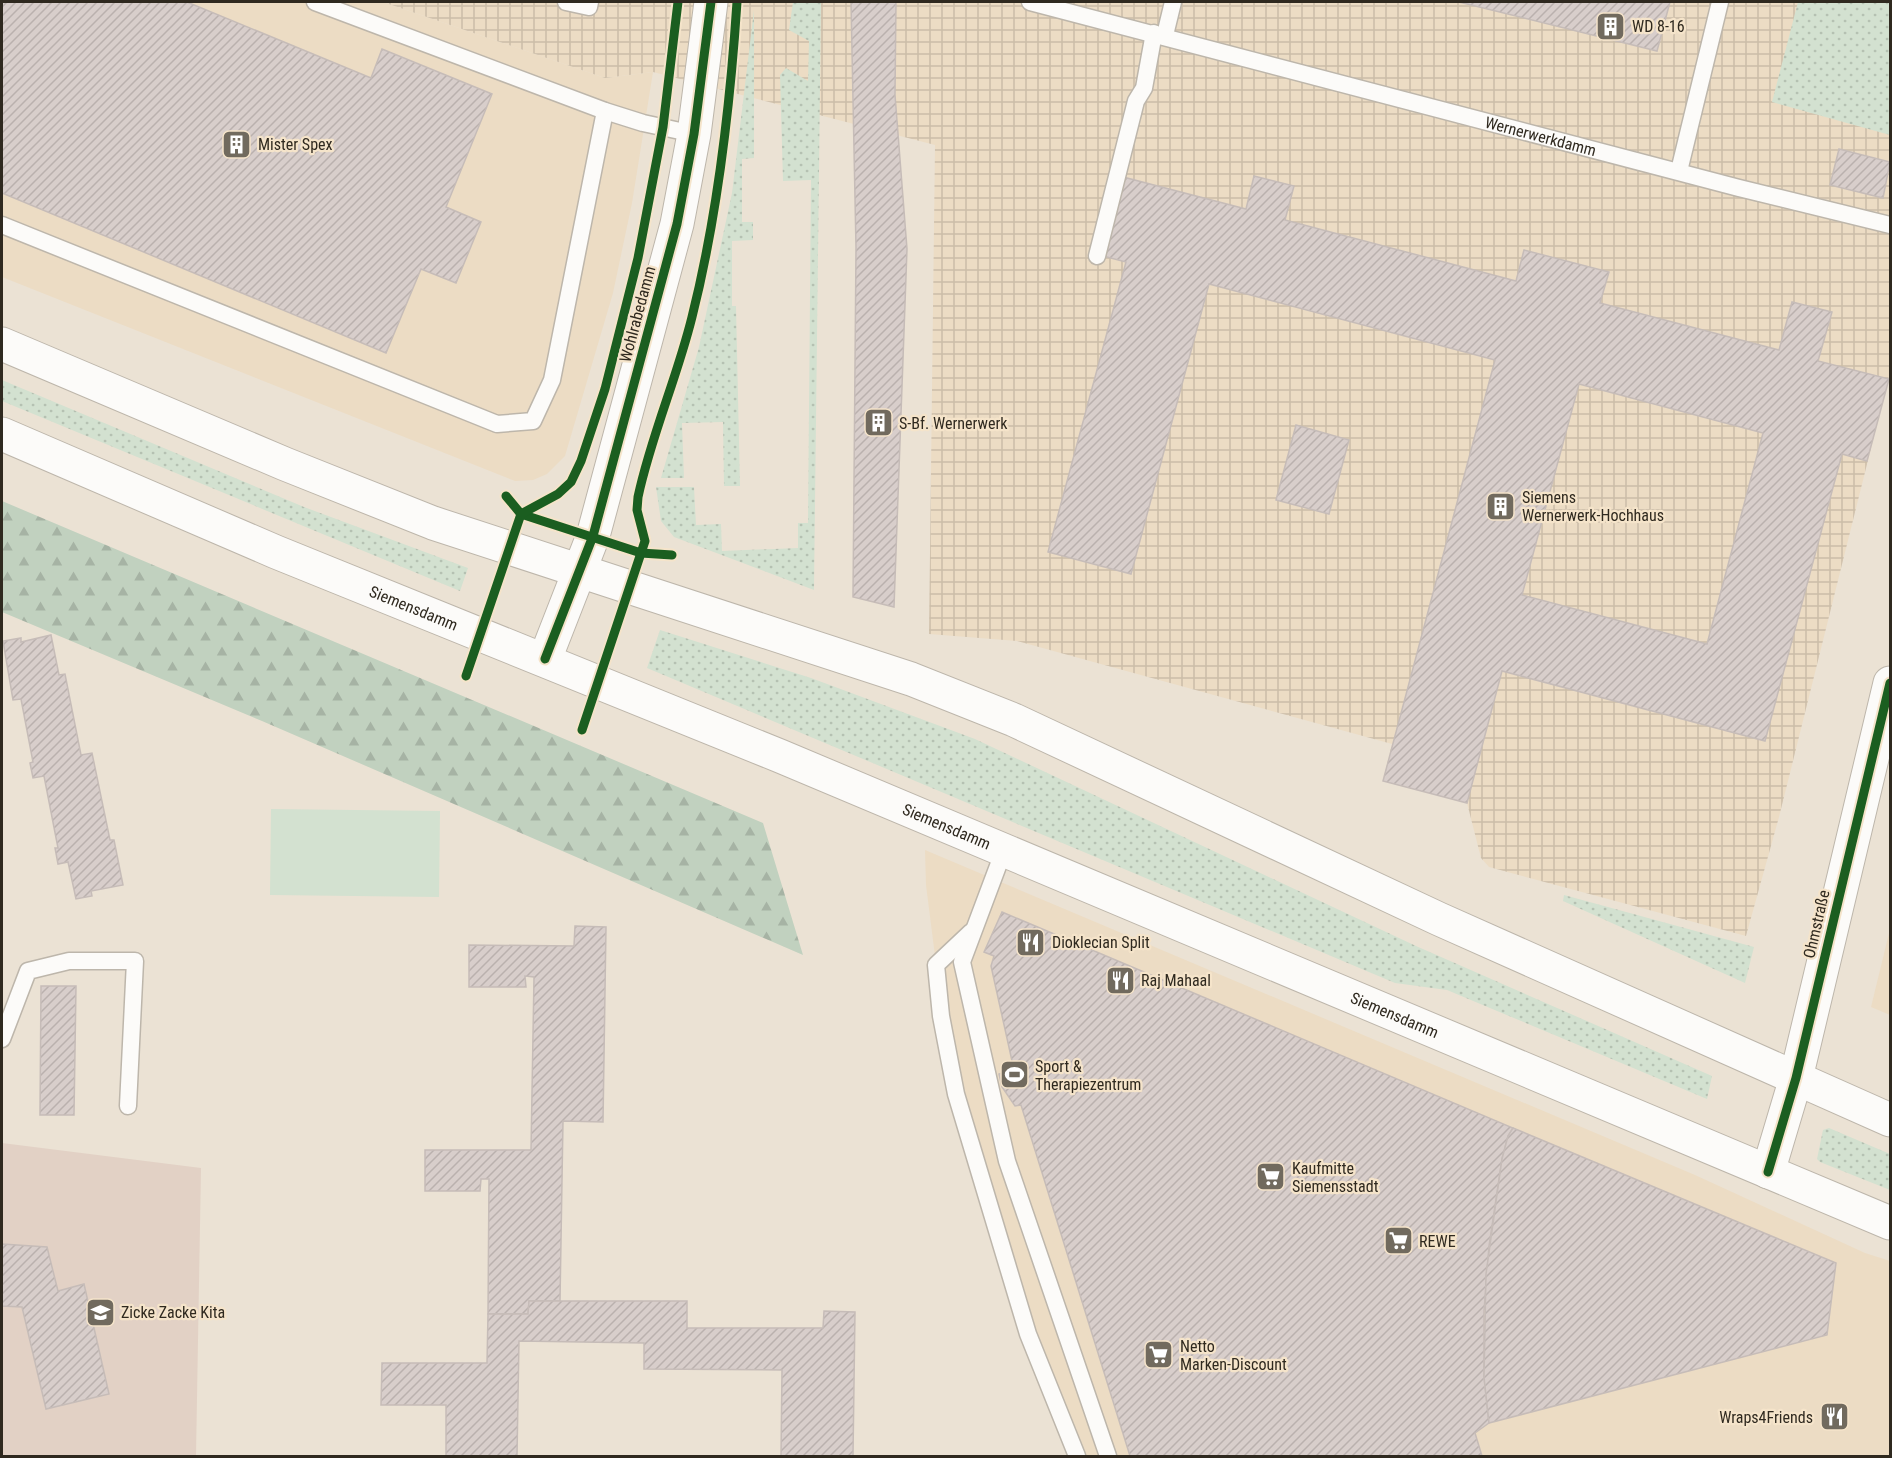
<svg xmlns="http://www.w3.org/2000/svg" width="1892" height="1458" font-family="'Roboto Condensed',sans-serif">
<defs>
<pattern id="industrial-grid" width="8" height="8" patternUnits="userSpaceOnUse" patternTransform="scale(1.5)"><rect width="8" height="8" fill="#ecdcc4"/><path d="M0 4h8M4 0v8" fill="none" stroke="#cbbda8"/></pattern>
<pattern id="grass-dots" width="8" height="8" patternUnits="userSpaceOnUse" patternTransform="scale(1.5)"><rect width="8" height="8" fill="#d3e1d0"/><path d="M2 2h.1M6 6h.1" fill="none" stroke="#b5c1b2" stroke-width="1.8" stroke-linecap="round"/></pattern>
<pattern id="forest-firs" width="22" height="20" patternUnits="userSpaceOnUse" patternTransform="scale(1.5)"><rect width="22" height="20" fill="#c1d1bf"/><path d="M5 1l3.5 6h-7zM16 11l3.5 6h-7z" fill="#a6b3a4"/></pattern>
<pattern id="building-hatch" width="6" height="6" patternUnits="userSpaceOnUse" patternTransform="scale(1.5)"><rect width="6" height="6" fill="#d8cecb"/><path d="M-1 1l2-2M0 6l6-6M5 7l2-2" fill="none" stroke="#bab1ae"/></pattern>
</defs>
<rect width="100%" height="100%" fill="#ebe2d4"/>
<g fill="#ecdcc4">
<polygon points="2,2 383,2 605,78 653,72 632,203 613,293 565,456 547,474 533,480 515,481 2,277"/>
<polygon points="925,850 1695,1175 1865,1253 1890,1261 1890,1456 1074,1456 955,1113 926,885"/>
<polygon points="1890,929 1890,1015 1871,1007"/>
</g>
<polygon fill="url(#industrial-grid)" points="383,2 1890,2 1890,372 1779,817 1746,936 1489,867 1481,858 1467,803 1383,781 1392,744 1017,641 929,634 935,145 653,72 605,78"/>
<polygon fill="#e2d1c5" points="2,1143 201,1168 196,1456 2,1456"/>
<g fill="url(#grass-dots)">
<polygon points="793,2 821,2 814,590 674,537 661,521 656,487 694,487 696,525 721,524 722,551 798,548 798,523 808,523 811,180 783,181 780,75 786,68 808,81 809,41 789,30"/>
<polygon points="1798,2 1890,2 1890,135 1772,102"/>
<polygon points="754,10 754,158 742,159 742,222 753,222 753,240 732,241 732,306 736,306 740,486 724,486 723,422 682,423 684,478 661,478 699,347 732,193"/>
<polygon points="2,380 304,507 468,568 460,591 2,401"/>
<polygon points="660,630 811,678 975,739 1416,946 1712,1076 1707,1099 1447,990 1395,983 647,668"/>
<polygon points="1564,895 1754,947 1745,983 1563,901"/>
<polygon points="1829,1128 1890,1154 1890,1190 1820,1162 1817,1159 1823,1130"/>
</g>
<polygon fill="url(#forest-firs)" points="2,501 763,823 803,955 262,721 2,612"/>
<polygon fill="#d3e1d0" points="271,809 440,811 439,897 270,895"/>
<g fill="url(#building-hatch)" stroke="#c6bcb8" stroke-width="1.5" fill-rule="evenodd">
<polygon points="2,2 187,2 371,78 382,49 492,94 446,207 481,222 456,283 421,269 386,353 2,193"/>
<polygon points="851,2 896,2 895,95 907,249 894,607 853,597 856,248"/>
<polygon points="1459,2 1670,2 1657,51"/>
<polygon points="1839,149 1890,162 1883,198 1830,185"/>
<path d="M1254 176 1294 186 1285 220 1516 281 1524 250 1609 272 1600 303 1779 350 1792 302 1832 312 1818 361 1889 379 1867 461 1842 454 1765 741 1502 671 1467 803 1383 781 1495 360 1209 284 1131 574 1048 552 1126 262 1103 256 1123 177 1246 209ZM1579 384 1763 433 1707 644 1522 595Z"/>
<polygon points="1296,425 1349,440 1329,514 1276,500"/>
<polygon points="51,635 59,675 65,674 81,755 92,753 110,840 114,840 123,885 91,891 92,896 76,899 68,862 58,864 55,848 58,848 44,776 33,778 30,763 33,762 21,699 13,700 3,641 21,638 21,642"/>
<polygon points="1002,912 1513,1128 1508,1136 1502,1159 1489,1246 1484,1311 1484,1377 1489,1423 1475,1433 1482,1456 1130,1456 1021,1105 1015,1106 1002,1087 999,1074 1014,1070 991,966 994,956 984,952"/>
<polygon points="575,926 606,927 603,1122 563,1121 560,1301 529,1301 528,1314 488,1314 489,1179 481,1179 480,1191 425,1191 425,1150 531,1150 534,977 525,976 526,987 469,987 469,945 574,946"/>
<polygon points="41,986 76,986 74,1115 40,1115"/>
<polygon points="1513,1128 1836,1263 1827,1335 1489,1423 1484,1377 1486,1274 1502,1159 1508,1136"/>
<polygon points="2,1244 47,1247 58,1291 84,1284 109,1394 46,1409 22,1307 2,1306"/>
<polygon points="529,1301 687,1301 687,1328 823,1328 824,1311 855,1312 853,1456 781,1456 782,1370 644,1369 644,1343 519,1341 517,1456 446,1456 446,1405 381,1405 382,1363 487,1363 488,1314 528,1314"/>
</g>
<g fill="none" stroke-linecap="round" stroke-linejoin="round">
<defs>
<g id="service">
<polyline points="315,2 605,111 643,123 694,134"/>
<polyline points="566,2 589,7 590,2"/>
<path id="s1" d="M1030 2 1739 188 1890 225"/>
<polyline points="1165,35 1173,2"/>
<polyline points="1679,171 1720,2"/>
<polyline points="2,225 497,424 533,421 552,380 605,111"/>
<polyline points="1097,256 1136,101 1144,88 1154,33"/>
<polyline points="1004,850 962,962 1007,1161 1108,1456"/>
<polyline points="971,932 936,965 941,1016 956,1094 1028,1334 1077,1456"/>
<polyline points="2,1039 28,971 69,961 135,961 128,1106"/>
</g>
<g id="minor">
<polyline points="545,659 593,536 677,224 694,134 711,2"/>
<polyline points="1768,1172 1796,1078 1890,683"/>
</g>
<g id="secondary">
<polyline points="2,344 285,464 433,523 911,679 1014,720 1439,919 1890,1120"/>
<path id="s2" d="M2 434 276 552 780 756 1890 1223"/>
</g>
</defs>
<use href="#service" stroke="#bdb6ab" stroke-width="19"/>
<use href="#minor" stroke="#bdb6ab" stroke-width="35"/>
<use href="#secondary" stroke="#bdb6ab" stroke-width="35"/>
<use href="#service" stroke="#fcfbf9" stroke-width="16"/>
<use href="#minor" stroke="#fcfbf9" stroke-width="33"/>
<use href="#secondary" stroke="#fcfbf9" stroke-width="33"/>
<defs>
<g id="cycleway">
<polyline points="506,496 521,514 641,553 672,555"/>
<polyline points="545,659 593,536 677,224 694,134 711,2"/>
<polyline points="466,676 521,514 558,494 571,482 581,461 605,389 638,258 663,127 678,2"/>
<path d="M582 730 645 541 637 510 638 497C651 436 677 378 692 317 718 214 730 108 737 2"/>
<polyline points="1768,1172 1796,1078 1890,683"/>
</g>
</defs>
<use href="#cycleway" stroke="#f5e4ca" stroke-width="13"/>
<use href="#cycleway" stroke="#1b5e20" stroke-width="9"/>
</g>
<defs>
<symbol id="building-square" viewBox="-11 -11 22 22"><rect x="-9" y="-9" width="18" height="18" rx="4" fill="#716a5e" stroke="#f5e4ca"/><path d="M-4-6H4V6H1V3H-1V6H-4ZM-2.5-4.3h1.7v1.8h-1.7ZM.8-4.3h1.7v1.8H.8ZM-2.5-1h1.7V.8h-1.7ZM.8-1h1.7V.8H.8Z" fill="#fff"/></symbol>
<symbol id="restaurant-square" viewBox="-11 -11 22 22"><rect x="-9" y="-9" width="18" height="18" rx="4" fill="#716a5e" stroke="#f5e4ca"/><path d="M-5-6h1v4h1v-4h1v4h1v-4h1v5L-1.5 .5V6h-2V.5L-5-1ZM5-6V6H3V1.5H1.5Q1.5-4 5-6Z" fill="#fff"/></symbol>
<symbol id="stadium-square" viewBox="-11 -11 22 22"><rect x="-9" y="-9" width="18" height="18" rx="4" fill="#716a5e" stroke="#f5e4ca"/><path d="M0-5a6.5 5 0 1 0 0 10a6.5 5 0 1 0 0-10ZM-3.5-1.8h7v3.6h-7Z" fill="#fff"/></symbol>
<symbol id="supermarket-square" viewBox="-11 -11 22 22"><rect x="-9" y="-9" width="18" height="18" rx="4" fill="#716a5e" stroke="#f5e4ca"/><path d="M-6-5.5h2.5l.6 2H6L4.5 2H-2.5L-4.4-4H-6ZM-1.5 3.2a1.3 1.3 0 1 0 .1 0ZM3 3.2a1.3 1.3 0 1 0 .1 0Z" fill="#fff"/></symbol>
<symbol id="school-square" viewBox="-11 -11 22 22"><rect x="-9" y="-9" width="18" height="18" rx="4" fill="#716a5e" stroke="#f5e4ca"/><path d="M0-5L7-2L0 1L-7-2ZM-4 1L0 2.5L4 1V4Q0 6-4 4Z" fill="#fff"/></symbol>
</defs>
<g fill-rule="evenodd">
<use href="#building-square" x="1594" y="10" width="33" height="33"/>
<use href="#building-square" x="220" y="128" width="33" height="33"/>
<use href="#building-square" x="862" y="406" width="33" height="33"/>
<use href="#building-square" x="1484" y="490" width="33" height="33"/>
<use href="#restaurant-square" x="1014" y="926" width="33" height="33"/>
<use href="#restaurant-square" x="1104" y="964" width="33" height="33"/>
<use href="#stadium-square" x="998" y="1058" width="33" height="33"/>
<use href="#supermarket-square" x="1254" y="1160" width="33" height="33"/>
<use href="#supermarket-square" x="1382" y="1224" width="33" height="33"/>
<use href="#school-square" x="84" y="1296" width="33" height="33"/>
<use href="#supermarket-square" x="1142" y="1338" width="33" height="33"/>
<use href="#restaurant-square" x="1818" y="1400" width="33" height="33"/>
</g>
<g text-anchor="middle" stroke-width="4.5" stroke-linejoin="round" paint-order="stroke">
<g font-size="16" fill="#2f291f" stroke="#f5e4ca" text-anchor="start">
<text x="1632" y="32">WD 8-16</text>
<text x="258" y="150">Mister Spex</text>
<text x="899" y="429">S-Bf. Wernerwerk</text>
<text x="1522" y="503">Siemens<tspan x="1522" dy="18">Wernerwerk-Hochhaus</tspan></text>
<text x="1052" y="948">Dioklecian Split</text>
<text x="1141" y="986">Raj Mahaal</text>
<text x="1035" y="1072">Sport &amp;<tspan x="1035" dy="18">Therapiezentrum</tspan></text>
<text x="1292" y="1174">Kaufmitte<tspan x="1292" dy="18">Siemensstadt</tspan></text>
<text x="1419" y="1247">REWE</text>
<text x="121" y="1318">Zicke Zacke Kita</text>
<text x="1180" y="1352">Netto<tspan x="1180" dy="18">Marken-Discount</tspan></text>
<text x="1813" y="1423" text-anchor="end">Wraps4Friends</text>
</g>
<g font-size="16" fill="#2f291f" stroke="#f5e4ca">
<text dy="6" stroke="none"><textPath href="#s1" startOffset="528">Wernerwerkdamm</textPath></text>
<text transform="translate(637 314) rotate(-75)" y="6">Wohlrabedamm</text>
<text dy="6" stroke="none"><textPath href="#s2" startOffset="447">Siemensdamm</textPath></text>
<text dy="6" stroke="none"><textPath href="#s2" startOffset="1023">Siemensdamm</textPath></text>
<text transform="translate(1816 924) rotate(-77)" y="6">Ohmstraße</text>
<text dy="6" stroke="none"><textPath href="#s2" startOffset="1509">Siemensdamm</textPath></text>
</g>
</g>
<rect width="1892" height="1458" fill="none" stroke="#2f291f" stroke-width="6"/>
</svg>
